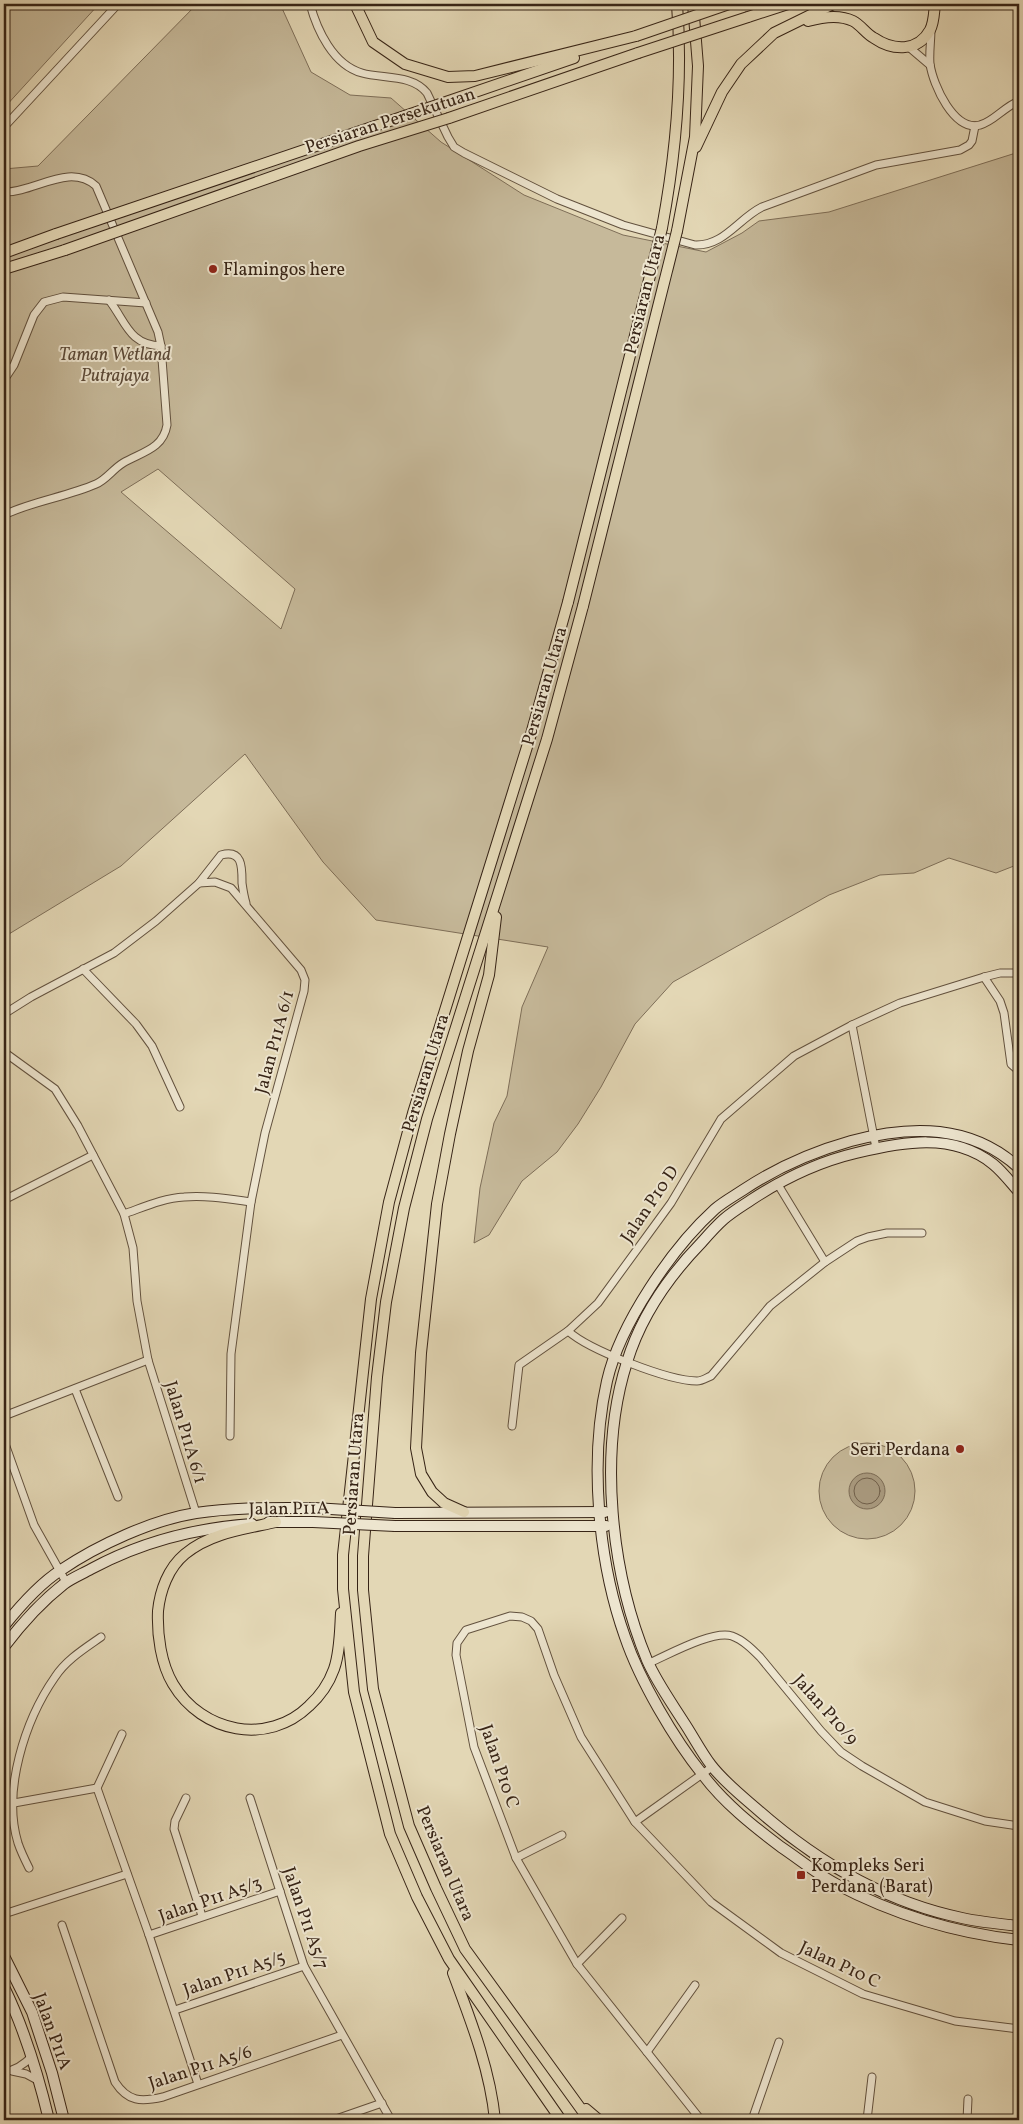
<svg xmlns="http://www.w3.org/2000/svg" width="1023" height="2124" font-family="Vollkorn,serif">
<rect width="100%" height="100%" fill="#e3d7b5"/>
<filter id="stains"><feTurbulence type="fractalNoise" baseFrequency=".004" numOctaves="4"/><feColorMatrix values="0 0 0 0 .2 0 0 0 0 .09 0 0 0 0 .02 0 0 0 .5 -.17"/></filter>
<radialGradient id="worn" r=".72"><stop offset=".6" stop-color="#630" stop-opacity="0"/><stop offset="1" stop-color="#630" stop-opacity=".3"/></radialGradient>
<g fill="#c6b99a" stroke="#7e6e58" fill-rule="evenodd">
<polygon points="4,4 99,4 4,108"/>
<path d="M197 4H274L281 6 311 72 350 95 391 98 441 142 524 195 623 235 706 252 742 233 759 221 829 212 1019 152V864L996 873 949 858 914 873 880 875 829 895 673 982 635 1024 601 1087 578 1124 557 1152 522 1181 489 1235 474 1243 480 1188 494 1123 507 1096 522 1007 548 947 376 920 323 862 245 754 121 866 4 937V169L38 166ZM158 469 295 589 281 629 121 492Z"/>
<circle cx="867" cy="1491" r="48"/>
</g>
<circle fill="#a99a7f" stroke="#7b6b55" cx="867" cy="1491" r="18"/>
<g fill="none" stroke-linecap="round" stroke-linejoin="round">
<circle stroke="#705f4a" stroke-width="1" cx="867" cy="1491" r="13"/>
<defs>
<g id="street">
<path d="M310 4C317 30 333 65 362 73 383 79 412 74 427 93L448 137 454 147 464 153 557 199 623 225 695 245C724 246 738 219 762 207L876 165 960 150 969 145 972 141 975 126"/>
<path d="M931 29C931 40 929 53 930 64 933 85 954 132 980 125 993 122 1004 107 1019 101"/>
<polyline points="910,48 930,65"/>
<polyline points="4,127 118,4"/>
<path d="M4 192C34 193 69 162 96 186L158 332 161 346 167 425C163 449 142 452 123 463 113 469 106 480 96 484 66 497 33 501 4 515"/>
<path d="M109 300C126 322 129 345 161 346"/>
<polyline points="4,380 14,365 34,315 44,302 63,297 146,303"/>
<path d="M199 883 221 855C243 849 242 868 242 883 243 890 244 897 246 903"/>
<polyline points="83,969 136,1024 152,1046 180,1107"/>
<polyline points="984,977 1000,1001 1004,1013 1011,1064 1019,1071"/>
<polyline points="4,1014 31,997 114,953 156,921 199,883 215,882 231,888 301,970 305,980 304,991 265,1133 251,1202 231,1354 230,1436"/>
<polyline points="852,1025 876,1148"/>
<polyline points="4,1052 55,1089 78,1126 124,1214 133,1248 137,1301 148,1360 196,1513"/>
<polyline points="777,1183 825,1262"/>
<polyline points="4,1200 93,1155"/>
<path d="M124 1214C144 1207 164 1198 184 1197 206 1195 229 1199 251 1202"/>
<path d="M568 1331C589 1350 669 1381 697 1381 702 1381 706 1378 711 1376L770 1306 825 1262 857 1241 868 1237 887 1233H922"/>
<polyline points="75,1389 118,1497"/>
<polyline points="4,1416 148,1360"/>
<polyline points="512,1426 519,1365 568,1331 598,1303 671,1203 721,1119 794,1056 852,1025 900,1003 984,977 1000,973 1019,973"/>
<polyline points="4,1441 34,1525 66,1582"/>
<path d="M649 1663C668 1655 712 1630 732 1636 743 1640 752 1649 760 1657L821 1731 841 1752 862 1766 925 1802 985 1821 1019 1826"/>
<polyline points="122,1734 97,1788 149,1935 198,2084"/>
<polyline points="186,1798 175,1821 174,1829 202,1916"/>
<polyline points="250,1798 304,1966 391,2120"/>
<polyline points="14,1803 97,1788"/>
<polyline points="635,1822 712,1767"/>
<polyline points="516,1858 562,1835"/>
<path d="M29 1868C25 1860 21 1852 18 1843 2 1791 25 1720 55 1677 66 1660 84 1649 101 1637"/>
<polyline points="4,1914 127,1874"/>
<path d="M62 1925 115 2082C128 2102 141 2102 163 2097L342 2035"/>
<polyline points="149,1935 280,1891"/>
<polyline points="577,1964 622,1918"/>
<polyline points="175,2010 304,1966"/>
<polyline points="1018,2029 1019,2015"/>
<polyline points="647,2052 695,1985"/>
<polyline points="12,2071 26,2074 39,2081"/>
<path d="M4 2072C16 2070 24 2065 32 2056"/>
<polyline points="333,2120 382,2103"/>
<polyline points="701,2120 577,1964 516,1858 474,1747 456,1655 457,1643 466,1630 510,1616 522,1617 531,1621 538,1629 554,1675 581,1737 635,1822 711,1902 781,1953 863,1994 955,2021 1019,2029"/>
<polyline points="752,2120 779,2042"/>
<polyline points="867,2120 872,2077"/>
<polyline points="967,2120 968,2099"/>
</g>
<g id="secondary">
<path d="M1019 1168C971 1124 911 1125 851 1141 812 1152 776 1168 743 1190 734 1196 723 1202 715 1209 672 1248 620 1324 607 1381 589 1460 598 1561 625 1637 640 1681 674 1739 703 1775 724 1803 753 1826 781 1847 799 1859 817 1874 836 1884 893 1914 955 1933 1019 1940"/>
<path d="M1019 1192C1011 1183 1003 1172 993 1164 953 1132 902 1142 856 1153 818 1162 783 1179 751 1200 742 1206 732 1212 724 1219 716 1226 709 1234 702 1242 669 1276 641 1316 627 1362 598 1453 611 1573 647 1660 656 1681 671 1702 683 1721 693 1736 701 1752 711 1765 724 1782 742 1796 758 1810 816 1861 885 1902 962 1918 980 1922 1000 1924 1019 1926"/>
<polyline points="395,1513 605,1512"/>
<polyline points="269,1522 313,1522"/>
<polyline points="395,1526 606,1526"/>
<path d="M4 1626C20 1606 39 1584 61 1570 98 1545 152 1520 196 1513 235 1507 275 1508 314 1508"/>
<path d="M4 1647C22 1623 41 1602 64 1584 72 1578 82 1574 91 1569 141 1542 195 1528 252 1524"/>
<polyline points="4,1956 32,2012 52,2073 64,2120"/>
<path d="M4 1987C25 2030 38 2074 49 2120"/>
</g>
<g id="primary">
<polyline points="355,4 373,42 405,64 448,77 475,76 636,36"/>
<polyline points="748,17 788,4"/>
<path d="M808 21C822 17 839 14 853 21 861 25 866 34 874 38 893 51 918 52 930 30 934 23 934 12 935 4"/>
<polyline points="443,103 574,58"/>
<polyline points="449,118 638,53"/>
<polyline points="696,147 722,92 741,64 774,33 833,4"/>
<path d="M662 228C676 153 683 80 677 4"/>
<polyline points="677,231 695,137 698,66 693,4"/>
<polyline points="4,253 56,234"/>
<polyline points="4,269 65,250"/>
<polyline points="583,606 547,739 427,1119 404,1208 386,1302 377,1377 363,1556 363,1590 373,1689 409,1826 436,1888 465,1949 589,2120"/>
<polyline points="464,1512 444,1503 432,1492 421,1474 416,1448 421,1353 437,1204 450,1134 468,1051 489,975 496,917"/>
<path d="M276 1522C244 1529 210 1533 185 1554 168 1568 160 1591 158 1611 157 1635 161 1664 173 1684 202 1733 268 1746 309 1706 320 1696 329 1683 334 1669 340 1652 340 1631 341 1613"/>
<path d="M453 1973C471 2021 490 2069 495 2120"/>
<polyline points="586,2109 599,2120"/>
<polyline points="561,2120 449,1959 417,1897 390,1834 354,1692 343,1589 343,1555 371,1299 389,1202 413,1113 531,734 568,602"/>
</g>
</defs>
<use href="#street" stroke="#62513e" stroke-width="9"/>
<use href="#secondary" stroke="#372416" stroke-width="12"/>
<use href="#primary" stroke="#372416" stroke-width="12"/>
<use href="#street" stroke="#ede5cf" stroke-width="7"/>
<use href="#secondary" stroke="#ede5cf" stroke-width="10"/>
<use href="#primary" stroke="#e3d7b5" stroke-width="10"/>
<defs>
<g id="secondary-bridge">
<polyline points="314,1508 395,1513"/>
<polyline points="313,1522 395,1526"/>
</g>
<g id="primary-bridge">
<polyline points="636,36 729,4"/>
<polyline points="638,53 748,17"/>
<polyline points="56,234 443,103"/>
<polyline points="65,250 359,146 449,118"/>
<polyline points="568,602 662,228"/>
<polyline points="583,606 677,231"/>
</g>
</defs>
<use href="#secondary-bridge" stroke="#372416" stroke-width="12" stroke-linecap="butt"/>
<use href="#primary-bridge" stroke="#372416" stroke-width="12" stroke-linecap="butt"/>
<use href="#secondary-bridge" stroke="#ede5cf" stroke-width="10"/>
<use href="#primary-bridge" stroke="#e3d7b5" stroke-width="10"/>
</g>
<g fill="#8f2418" stroke="#ede5cf" stroke-width="2">
<circle cx="213" cy="269" r="5"/>
<circle cx="960" cy="1449" r="5"/>
<rect x="796" y="1870" width="10" height="10" rx="2.5"/>
</g>
<g text-anchor="middle" stroke-width="4" stroke-linejoin="round" paint-order="stroke">
<g font-size="18" fill="#372416" stroke="#ede5cf">
<text transform="translate(390 120) rotate(-18)" y="6">Persiaran Persekutuan</text>
<text transform="translate(644 294) rotate(-76)" y="6">Persiaran Utara</text>
<text transform="translate(544 686) rotate(-74)" y="6">Persiaran Utara</text>
<text transform="translate(274 1042) rotate(-75)" y="6">Jalan P11A 6/1</text>
<text transform="translate(425 1073) rotate(-73)" y="6">Persiaran Utara</text>
<text transform="translate(649 1204) rotate(-56)" y="6">Jalan P10 D</text>
<text transform="translate(186 1432) rotate(73)" y="6">Jalan P11A 6/1</text>
<text transform="translate(353 1474) rotate(-86)" y="6">Persiaran Utara</text>
<text transform="translate(289 1508) rotate(-1)" y="6">Jalan P11A</text>
<text transform="translate(826 1709) rotate(48)" y="6">Jalan P10/9</text>
<text transform="translate(500 1766) rotate(71)" y="6">Jalan P10 C</text>
<text transform="translate(446 1863) rotate(67)" y="6">Persiaran Utara</text>
<text transform="translate(210 1899) rotate(-19)" y="6">Jalan P11 A5/3</text>
<text transform="translate(306 1918) rotate(71)" y="6">Jalan P11 A5/7</text>
<text transform="translate(840 1964) rotate(25)" y="6">Jalan P10 C</text>
<text transform="translate(234 1973) rotate(-19)" y="6">Jalan P11 A5/5</text>
<text transform="translate(53 2031) rotate(70)" y="6">Jalan P11A</text>
<text transform="translate(200 2067) rotate(-18)" y="6">Jalan P11 A5/6</text>
</g>
<g font-size="18" fill="#372416" stroke="#ede5cf" text-anchor="start">
<text x="223" y="275">Flamingos here</text>
<text x="950" y="1455" text-anchor="end">Seri Perdana</text>
<text x="811" y="1871">Kompleks Seri<tspan x="811" dy="21">Perdana (Barat)</tspan></text>
</g>
<g font-size="18" font-style="italic" fill="#5b4937" stroke="#ede5cf">
<text x="115" y="360">Taman Wetland<tspan x="115" dy="21">Putrajaya</tspan></text>
</g>
</g>
<rect width="1023" height="2124" fill="none" stroke="#e3d7b5" stroke-width="20"/>
<rect x="5" y="5" width="1013" height="2114" fill="none" stroke="#372416" stroke-width="2.5"/>
<rect x="10" y="10" width="1003" height="2104" fill="none" stroke="#372416"/>
<rect width="100%" height="100%" filter="url(#stains)"/>
<rect width="100%" height="100%" fill="url(#worn)"/>
</svg>
